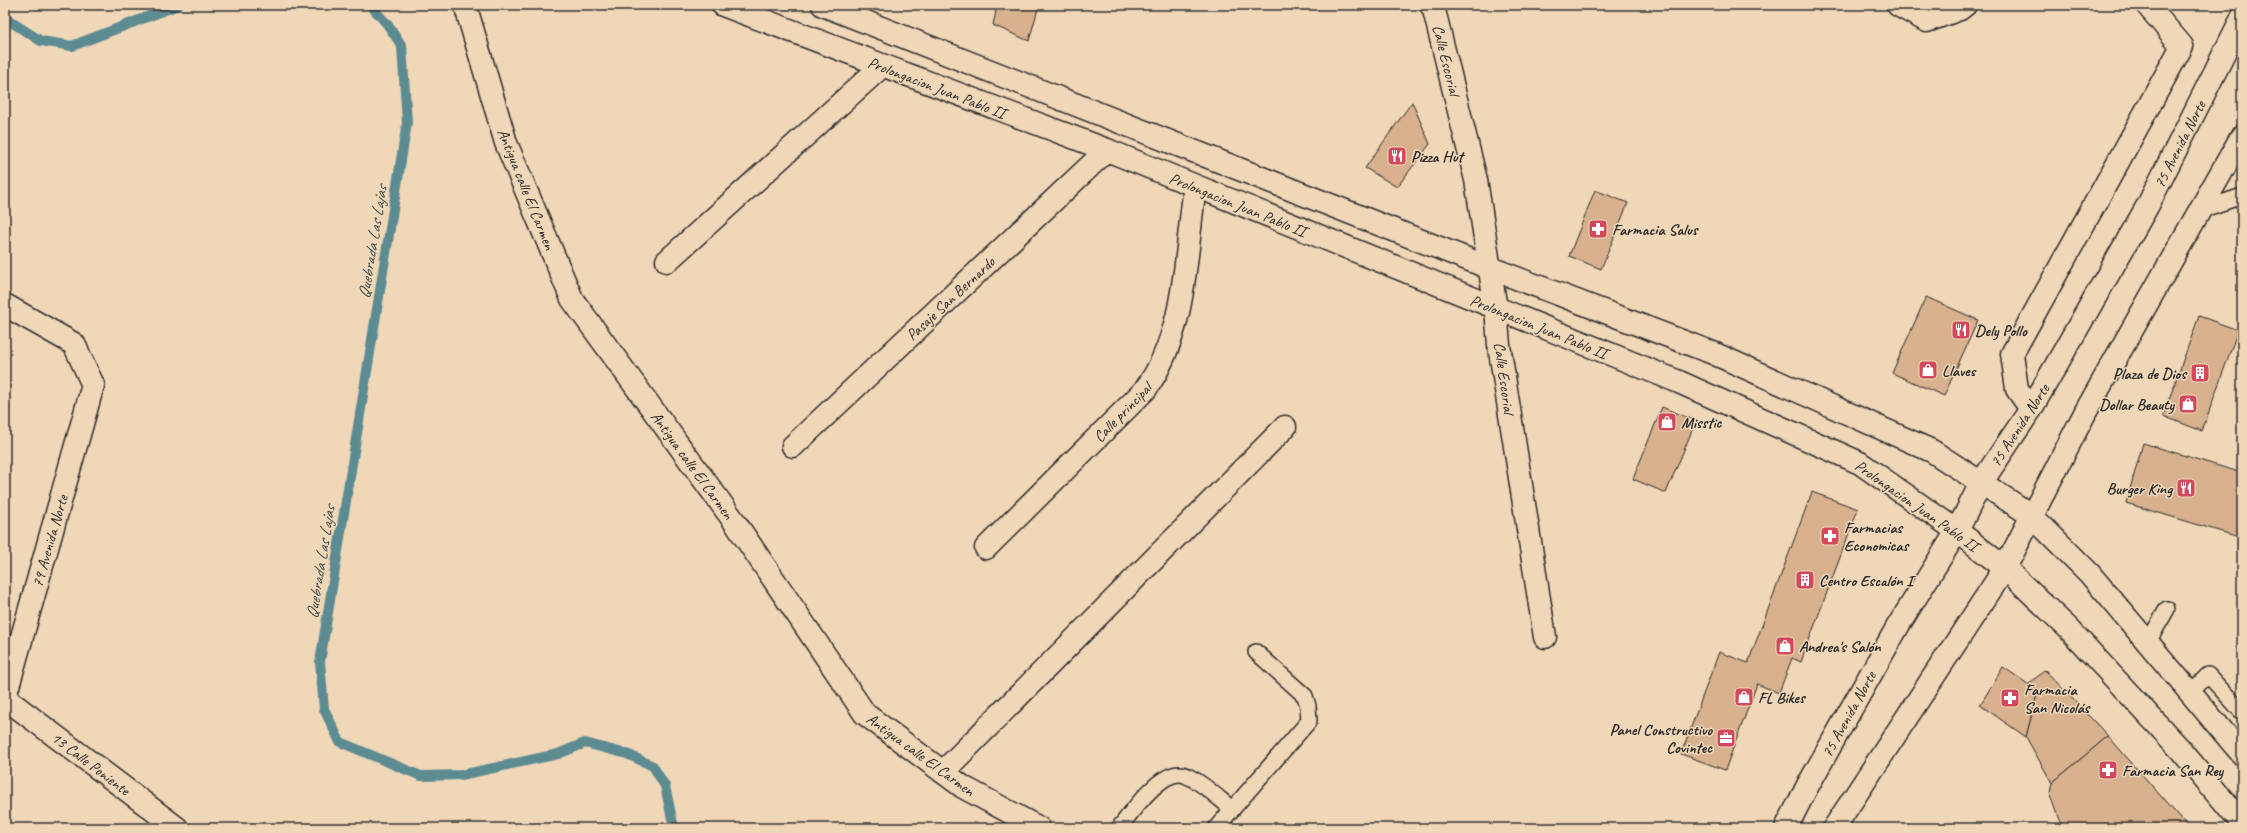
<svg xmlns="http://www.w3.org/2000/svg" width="2247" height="833" font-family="Caveat,sans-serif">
<rect width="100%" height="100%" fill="#f0d7b8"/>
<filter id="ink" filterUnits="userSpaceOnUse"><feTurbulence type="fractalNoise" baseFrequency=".025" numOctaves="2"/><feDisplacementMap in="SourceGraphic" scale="8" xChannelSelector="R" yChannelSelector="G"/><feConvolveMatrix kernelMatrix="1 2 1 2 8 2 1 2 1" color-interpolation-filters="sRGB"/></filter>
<g filter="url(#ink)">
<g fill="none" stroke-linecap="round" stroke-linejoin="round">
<g stroke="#5b8b92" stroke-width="10">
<polyline points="370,5 387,24 402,46 407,123 320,662 324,709 340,742 421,776 461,775 558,754 585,743 627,754 653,766 665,786 674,828"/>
<polyline points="5,18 41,41 72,46 178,5"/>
</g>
</g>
<g fill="#d8b18f" stroke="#2b2b2b">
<polygon points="1039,5 1029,41 993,25 996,11 986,6"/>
<polygon points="1412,102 1430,144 1397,187 1365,168"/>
<polygon points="1595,190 1628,203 1601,269 1569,256"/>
<polygon points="1926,297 1978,320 1944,396 1892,373"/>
<polygon points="2199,316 2238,330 2202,431 2163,416"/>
<polygon points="1662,407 1696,421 1666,493 1633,479"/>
<polygon points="2143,443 2242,473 2242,538 2126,503"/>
<polygon points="1812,492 1858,509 1801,662 1792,658 1779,693 1757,684 1725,770 1681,754 1719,652 1748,663"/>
<polygon points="2003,667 2038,691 2026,737 1980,705"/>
<polygon points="2045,670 2108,736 2052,783 2026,737 2038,691 2029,684"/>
<polygon points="2108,736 2189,828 2063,828 2050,793 2052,783"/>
</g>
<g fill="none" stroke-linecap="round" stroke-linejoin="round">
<defs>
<g id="lane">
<polyline points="2198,211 2242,196"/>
<polyline points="2147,644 2167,609"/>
<polyline points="2190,693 2208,675 2242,712"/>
<path d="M1119 828C1131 813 1162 767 1185 775 1202 782 1217 797 1232 809"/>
<polyline points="1216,828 1309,721 1308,706 1305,696 1256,652"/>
</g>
<g id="street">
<polyline points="1431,5 1434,10 1476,180 1496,309 1499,345 1545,637"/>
<polyline points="1898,5 1927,21 1960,9 1965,5"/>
<polyline points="467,11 506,143 572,299 734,521 865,714 963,787 1039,828"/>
<polyline points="667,261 882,66"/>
<polyline points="5,305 74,344 93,385 5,697"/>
<polyline points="2031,409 2017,389 2012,354 2182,46 2147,5"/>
<polyline points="793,446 1107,150"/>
<path d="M986 548 1145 390C1187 332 1185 255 1195 187"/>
<polyline points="5,698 177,828"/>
<polyline points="943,772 1285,427"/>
</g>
<g id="secondary">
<polyline points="1786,828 1807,787 1898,626 1957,531 1981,483 2031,409 2148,205 2242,18"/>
<polyline points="1834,828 2005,568 2086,411 2242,136"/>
</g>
<g id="primary">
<polyline points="723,5 1107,150 1679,382 1860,463 1957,531 2005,568 2069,629 2180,749 2242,823"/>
<polyline points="823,5 1490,268 1713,353 1932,451 2031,515 2089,573 2242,754"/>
</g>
</defs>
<use href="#lane" stroke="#2b2b2b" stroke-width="18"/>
<use href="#street" stroke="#2b2b2b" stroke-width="25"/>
<use href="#secondary" stroke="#2b2b2b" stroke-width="25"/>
<use href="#primary" stroke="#2b2b2b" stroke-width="25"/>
<use href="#lane" stroke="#f0d7b8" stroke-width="15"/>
<use href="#street" stroke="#f0d7b8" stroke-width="22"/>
<use href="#secondary" stroke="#f0d7b8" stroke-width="22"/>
<use href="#primary" stroke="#f0d7b8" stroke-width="22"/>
</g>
</g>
<defs>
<symbol id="restaurant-square" viewBox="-11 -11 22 22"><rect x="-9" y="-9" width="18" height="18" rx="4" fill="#d1495b" stroke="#f0d7b8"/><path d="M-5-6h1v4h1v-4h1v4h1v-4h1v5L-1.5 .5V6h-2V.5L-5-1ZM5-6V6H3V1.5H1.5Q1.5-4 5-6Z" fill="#fff"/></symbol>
<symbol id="pharmacy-square" viewBox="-11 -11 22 22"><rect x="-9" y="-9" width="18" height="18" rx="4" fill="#d1495b" stroke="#f0d7b8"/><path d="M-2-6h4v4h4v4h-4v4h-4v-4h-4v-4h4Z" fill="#fff"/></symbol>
<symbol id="shop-square" viewBox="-11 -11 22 22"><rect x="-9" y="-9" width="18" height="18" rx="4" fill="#d1495b" stroke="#f0d7b8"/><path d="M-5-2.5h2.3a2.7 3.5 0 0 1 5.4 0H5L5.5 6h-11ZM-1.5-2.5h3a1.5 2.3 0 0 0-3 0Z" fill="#fff"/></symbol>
<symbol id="building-square" viewBox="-11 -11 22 22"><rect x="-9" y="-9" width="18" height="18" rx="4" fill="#d1495b" stroke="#f0d7b8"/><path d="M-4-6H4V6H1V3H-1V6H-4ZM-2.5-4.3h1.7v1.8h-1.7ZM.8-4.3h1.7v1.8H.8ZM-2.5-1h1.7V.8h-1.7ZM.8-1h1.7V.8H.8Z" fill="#fff"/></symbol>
<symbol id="office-square" viewBox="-11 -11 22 22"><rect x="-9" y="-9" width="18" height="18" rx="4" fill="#d1495b" stroke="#f0d7b8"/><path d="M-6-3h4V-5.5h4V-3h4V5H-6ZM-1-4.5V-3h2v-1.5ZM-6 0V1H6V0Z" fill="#fff"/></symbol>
</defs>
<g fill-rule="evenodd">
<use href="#restaurant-square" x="1386" y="145" width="22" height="22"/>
<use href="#pharmacy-square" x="1587" y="218" width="22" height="22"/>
<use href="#restaurant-square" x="1950" y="319" width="22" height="22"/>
<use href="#shop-square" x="1917" y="359" width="22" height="22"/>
<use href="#building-square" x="2189" y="362" width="22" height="22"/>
<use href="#shop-square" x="2177" y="393" width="22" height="22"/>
<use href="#shop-square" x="1656" y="411" width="22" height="22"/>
<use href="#restaurant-square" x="2175" y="477" width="22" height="22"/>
<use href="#pharmacy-square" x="1819" y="525" width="22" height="22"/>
<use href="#building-square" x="1794" y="569" width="22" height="22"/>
<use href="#shop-square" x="1774" y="635" width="22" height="22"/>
<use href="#shop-square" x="1733" y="686" width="22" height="22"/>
<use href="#pharmacy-square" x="1999" y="687" width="22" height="22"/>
<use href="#office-square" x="1715" y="727" width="22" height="22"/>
<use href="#pharmacy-square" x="2097" y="759" width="22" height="22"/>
</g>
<g text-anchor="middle" stroke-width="3" stroke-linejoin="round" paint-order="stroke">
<g font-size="16" fill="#2b2b2b" stroke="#f0d7b8">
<text transform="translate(1447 60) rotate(76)" y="6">Calle Escorial</text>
<text transform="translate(937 87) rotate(21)" y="6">Prolongacion Juan Pablo II</text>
<text transform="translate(2179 144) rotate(-63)" y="6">75 Avenida Norte</text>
<text transform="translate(527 189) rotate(68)" y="6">Antigua calle El Carmen</text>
<text transform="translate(1238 204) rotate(22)" y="6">Prolongacion Juan Pablo II</text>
<text transform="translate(950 298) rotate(-43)" y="6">Pasaje San Bernardo</text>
<text transform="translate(1539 326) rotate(22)" y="6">Prolongacion Juan Pablo II</text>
<text transform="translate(1505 378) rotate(82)" y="6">Calle Escorial</text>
<text transform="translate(1122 412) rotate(-46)" y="6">Calle principal</text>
<text transform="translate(2019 425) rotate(-57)" y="6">75 Avenida Norte</text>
<text transform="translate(693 465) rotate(54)" y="6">Antigua calle El Carmen</text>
<text transform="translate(1917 505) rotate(35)" y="6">Prolongacion Juan Pablo II</text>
<text transform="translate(49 541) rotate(-74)" y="6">79 Avenida Norte</text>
<text transform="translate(1848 714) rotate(-61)" y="6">75 Avenida Norte</text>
<text transform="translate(921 754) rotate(36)" y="6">Antigua calle El Carmen</text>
<text transform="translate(91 763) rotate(37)" y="6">13 Calle Poniente</text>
</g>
<g font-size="16" font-weight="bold" fill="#2b2b2b" stroke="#f0d7b8" text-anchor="start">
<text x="1411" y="162">Pizza Hut</text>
<text x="1612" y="235">Farmacia Salus</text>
<text x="1975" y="336">Dely Pollo</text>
<text x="1942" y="376">Llaves</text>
<text x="2186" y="379" text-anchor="end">Plaza de Dios</text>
<text x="2174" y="410" text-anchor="end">Dollar Beauty</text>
<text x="1681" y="428">Misstic</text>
<text x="2172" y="494" text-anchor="end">Burger King</text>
<text x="1844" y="533">Farmacias<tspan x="1844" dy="18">Economicas</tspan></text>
<text x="1819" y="586">Centro Escalón I</text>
<text x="1799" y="652">Andrea's Salón</text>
<text x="2024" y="695">Farmacia<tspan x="2024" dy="18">San Nicolás</tspan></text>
<text x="1758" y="703">FL Bikes</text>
<text x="1712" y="735" text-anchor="end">Panel Constructivo<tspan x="1712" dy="18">Covintec</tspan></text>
<text x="2122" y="776">Farmacia San Rey</text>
</g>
<g font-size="17" font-style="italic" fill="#3b4b4d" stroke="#f0d7b8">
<text transform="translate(372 242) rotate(-81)" y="6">Quebrada Las Lajas</text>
<text transform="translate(320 562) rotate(-81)" y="6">Quebrada Las Lajas</text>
</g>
</g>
<rect width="2247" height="833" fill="none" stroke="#f0d7b8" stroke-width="20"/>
<rect x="10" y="10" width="2227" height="813" fill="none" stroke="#2b2b2b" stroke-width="1.5" filter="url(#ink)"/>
</svg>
